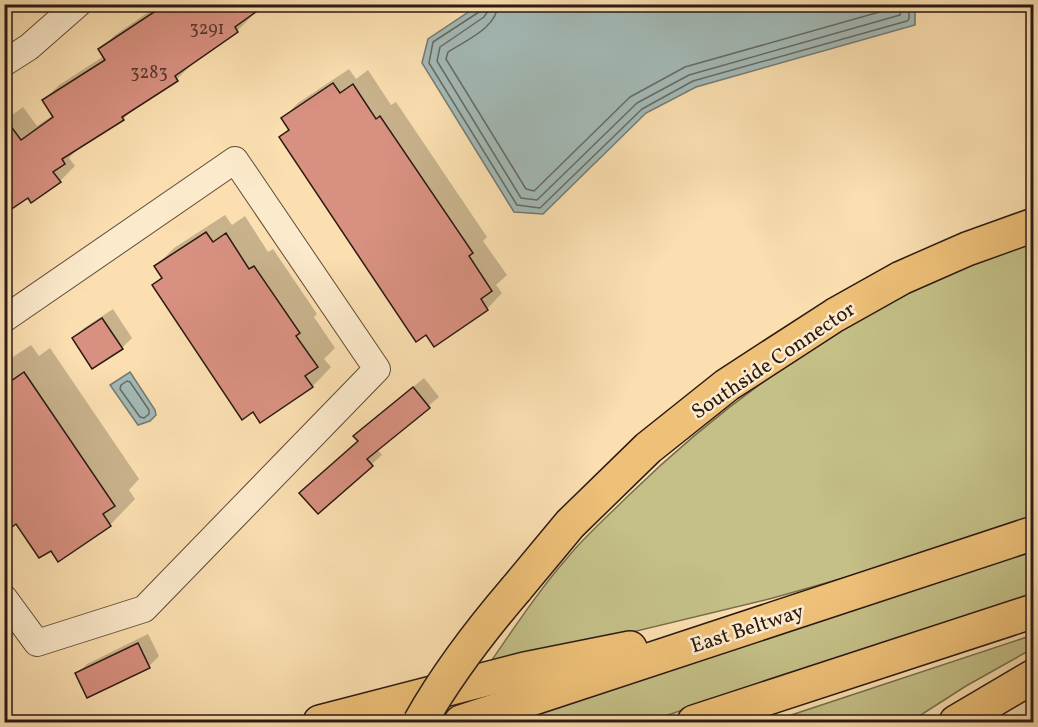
<svg xmlns="http://www.w3.org/2000/svg" width="1038" height="727" font-family="Vollkorn,serif">
<rect width="100%" height="100%" fill="#fbdfb0"/>
<filter id="stains"><feTurbulence type="fractalNoise" baseFrequency=".00333" numOctaves="4"/><feColorMatrix values="0 0 0 0 .2 0 0 0 0 .09 0 0 0 0 .02 0 0 0 .5 -.17"/></filter>
<radialGradient id="worn" r=".72"><stop offset=".6" stop-color="#630" stop-opacity="0"/><stop offset="1" stop-color="#630" stop-opacity=".3"/></radialGradient>
<g fill="#c4c087" stroke="#786d4c" stroke-width="1.5">
<path d="M1033 242V517L882 567 773 598 487 667C513 630 538 591 568 557 586 535 608 516 628 496 743 384 880 292 1033 242Z"/>
<polygon points="1033,549 1033,593 647,722 503,722"/>
<polygon points="1027,637 1032,649 966,686 910,722 770,722"/>
</g>
<g fill="#a3bab7" stroke="#737a75" stroke-width="1.5">
<polygon points="479,5 915,4 915,25 696,87 646,113 543,214 514,212 422,63 428,39"/>
<polygon points="130,372 155,410 156,415 150,421 138,425 110,385"/>
</g>
<g fill="#0003">
<polygon points="160,4 264,4 251,14 252,16 237,31 191,63 192,64 177,79 136,106 123,119 79,147 69,158 75,166 60,181 28,195 4,121 23,107 37,126 53,115 44,100 59,85 104,56 100,50 115,35"/>
<polygon points="349,69 356,79 368,70 391,105 396,102 487,237 483,241 507,275 496,285 502,293 487,309 435,345 281,137 289,128 283,118 298,103"/>
<polygon points="225,215 232,225 245,216 268,252 273,249 317,314 314,317 335,348 324,359 331,367 313,386 261,421 153,285 162,277 156,266 174,248"/>
<polygon points="113,309 132,338 122,348 74,338 84,328"/>
<polygon points="31,345 39,356 50,348 139,479 129,490 135,499 110,525 51,549 4,514 4,363"/>
<polygon points="424,378 439,397 377,449 382,455 318,512 359,441 365,426"/>
<polygon points="148,634 159,656 149,666 77,674 87,664"/>
<polygon points="4,647 12,658 4,665"/>
</g>
<g fill="none" stroke-linecap="round" stroke-linejoin="round">
<g stroke="#676a64" stroke-width="1.5">
<polyline points="482,4 479,12 433,42 429,63 517,205 540,208 642,109 693,81 907,21 909,19 909,4"/>
<polyline points="489,4 488,11 484,17 440,47 437,61 521,198 537,200 637,103 689,75 900,15 902,4"/>
<path d="M498 4C497 28 466 40 448 52L446 59 526 189 534 191 630 97 685 67 890 9 893 4"/>
<polygon points="127,381 130,382 149,410 149,414 144,418 140,417 120,389 121,385"/>
</g>
</g>
<g fill="#d89080" stroke="#2b1a12" stroke-width="1.5">
<polygon points="166,4 267,4 235,27 238,32 175,76 178,81 122,117 124,120 62,159 65,164 53,172 61,182 31,203 28,198 4,214 4,117 21,140 53,117 42,100 105,60 98,49"/>
<polygon points="333,83 340,93 353,84 376,119 380,116 473,253 469,256 492,291 481,299 488,310 434,347 426,335 416,342 279,137 289,130 281,118"/>
<polygon points="206,232 213,242 226,233 249,269 254,266 300,333 296,336 318,367 305,376 313,387 260,423 253,412 242,420 152,285 162,278 154,266"/>
<polygon points="102,318 123,349 92,369 72,338"/>
<polygon points="24,372 115,506 103,514 111,526 58,562 51,551 39,558 16,524 12,527 4,516 4,386"/>
<polygon points="413,387 430,408 367,459 373,466 318,514 299,493 358,441 353,436"/>
<polygon points="138,643 150,668 87,698 75,673"/>
</g>
<g fill="none" stroke-linecap="round" stroke-linejoin="round">
<defs>
<g id="minor">
<polyline points="4,63 29,47 78,4"/>
<polyline points="4,319 235,160 377,369 144,609 37,643 4,598"/>
</g>
<g id="highway">
<polyline points="516,589 570,524 648,448 727,385 835,315 901,278 967,249 1034,225"/>
<polyline points="320,722 525,669 630,648"/>
<polyline points="461,722 1034,533"/>
<polyline points="694,722 1034,611"/>
<polyline points="956,722 1034,676"/>
</g>
</defs>
<use href="#minor" stroke="#5f4b3a" stroke-width="28"/>
<use href="#highway" stroke="#2b1a12" stroke-width="36"/>
<use href="#minor" stroke="#fceacc" stroke-width="26"/>
<use href="#highway" stroke="#eec078" stroke-width="33"/>
<defs>
<path id="highway-bridge" d="M420 722C447 674 480 631 516 589"/>
</defs>
<use href="#highway-bridge" stroke="#2b1a12" stroke-width="36" stroke-linecap="butt"/>
<use href="#highway-bridge" stroke="#eec078" stroke-width="33"/>
</g>
<g text-anchor="middle" stroke-width="5" stroke-linejoin="round" paint-order="stroke">
<g font-size="18" fill="#56382e">
<text x="207" y="34">3291</text>
<text x="149" y="78">3283</text>
</g>
<g font-size="21" fill="#2b1a12" stroke="#fceacc">
<text transform="translate(773 360) rotate(-34)" y="7">Southside Connector</text>
<text transform="translate(747 628) rotate(-18)" y="7">East Beltway</text>
</g>
</g>
<rect width="1038" height="727" fill="none" stroke="#fbdfb0" stroke-width="24"/>
<rect x="6" y="6" width="1026" height="715" fill="none" stroke="#2b1a12" stroke-width="3"/>
<rect x="12" y="12" width="1014" height="703" fill="none" stroke="#2b1a12" stroke-width="1.5"/>
<rect width="100%" height="100%" filter="url(#stains)"/>
<rect width="100%" height="100%" fill="url(#worn)"/>
</svg>
